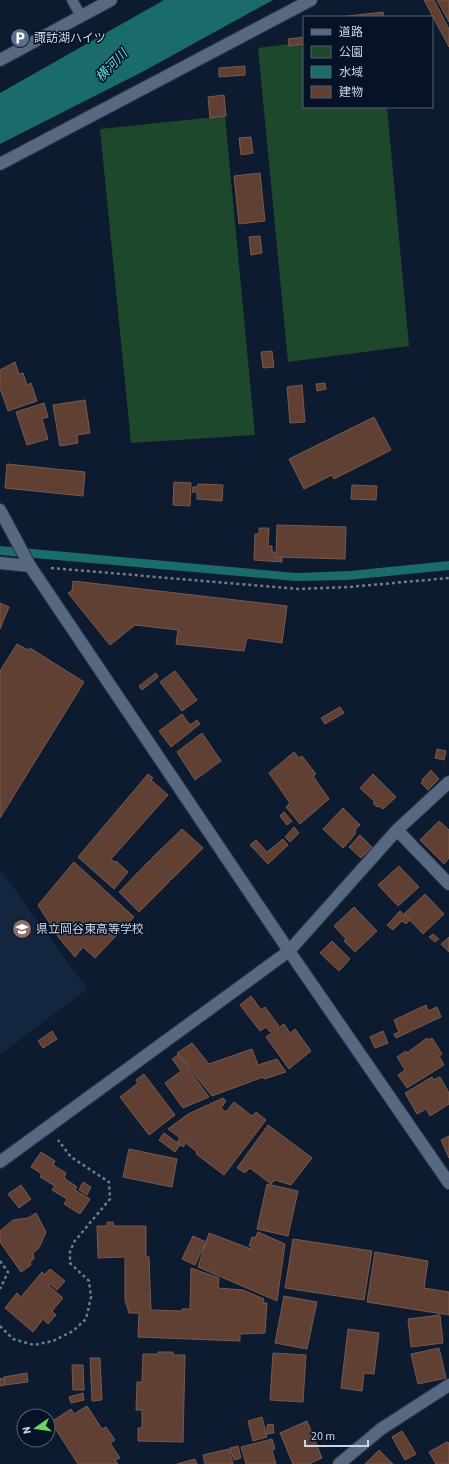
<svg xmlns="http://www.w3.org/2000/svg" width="449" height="1464" font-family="'Source Sans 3','Noto Sans JP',sans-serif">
<rect width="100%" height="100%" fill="#0d1b31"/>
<polygon fill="#142540" points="0,869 87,989 0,1055"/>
<g fill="#1e482b">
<polygon points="304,42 304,107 387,107 409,346 288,362 258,48"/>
<polygon points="225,116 255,435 131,443 100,129"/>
</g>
<g fill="#1a6b6c">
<polygon points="164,0 273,0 142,72 0,144 0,93"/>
<polygon points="0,546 296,573 350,571 449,561 449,570 347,580 296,581 0,555"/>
</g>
<g fill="#5f4033" stroke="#7a594c">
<polygon points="424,0 434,0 449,29 449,47"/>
<polygon points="437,0 449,0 449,22"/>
<polygon points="383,12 384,17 339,17"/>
<polygon points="304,37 304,44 289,46 288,39"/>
<polygon points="245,66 245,75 219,77 219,68"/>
<polygon points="224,95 226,116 210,118 208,97"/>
<polygon points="251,137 253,153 241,155 239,138"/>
<polygon points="260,173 265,221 239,224 234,176"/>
<polygon points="260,236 262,253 251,255 249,237"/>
<polygon points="272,351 274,367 263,368 261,352"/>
<polygon points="15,362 19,374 23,373 27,385 31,383 37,401 8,411 0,388 0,370"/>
<polygon points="325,383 326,389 317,391 316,384"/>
<polygon points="302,385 305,422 290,423 287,387"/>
<polygon points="85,400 90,433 77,435 78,443 60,446 53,405"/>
<polygon points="44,403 48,417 42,419 48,439 27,445 16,412"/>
<polygon points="374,417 391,450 334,479 332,475 304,489 289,459"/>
<polygon points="7,464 85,472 83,496 5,488"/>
<polygon points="174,482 191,483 190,506 173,505"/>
<polygon points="198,484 223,485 222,501 197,499 197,492 192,492 193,487 197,487"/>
<polygon points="352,485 377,486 376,500 351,499"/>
<polygon points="277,525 346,527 345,559 276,557"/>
<polygon points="259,528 269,528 268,546 272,546 272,552 275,552 275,558 282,558 282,562 254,560 255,534 259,534"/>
<polygon points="73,581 287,606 282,643 247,638 244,651 176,644 178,630 135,625 110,645 68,593 72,591"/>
<polygon points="0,603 9,607 0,629"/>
<polygon points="17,644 28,650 30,648 84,682 0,818 0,671"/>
<polygon points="175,671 197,700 182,711 160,682"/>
<polygon points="156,673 158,677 142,690 139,686"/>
<polygon points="340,707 344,713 325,724 321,718"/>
<polygon points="182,714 190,725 197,720 200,724 171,747 159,731"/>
<polygon points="202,733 221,761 195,780 177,752"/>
<polygon points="437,749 446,751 444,760 435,758"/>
<polygon points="294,752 299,758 302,756 316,774 313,776 329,799 300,824 286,807 290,803 269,773"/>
<polygon points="431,770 439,779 428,790 421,783 423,782 422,780"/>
<polygon points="148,774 153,778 151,780 168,795 111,859 114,862 116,861 128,872 114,889 78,857"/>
<polygon points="373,774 396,797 383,809 379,806 377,807 373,803 375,802 360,788"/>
<polygon points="343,808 360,825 355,830 356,832 352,838 343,848 323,829"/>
<polygon points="284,812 292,821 287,825 280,816"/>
<polygon points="439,821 449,830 449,858 444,864 420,840"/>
<polygon points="294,827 299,833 290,842 285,837"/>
<polygon points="182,829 203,848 171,880 151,859"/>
<polygon points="360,835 372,847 361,858 349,847"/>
<polygon points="283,839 288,845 268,864 250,845 256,840 267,852"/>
<polygon points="150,860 170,881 139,912 119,892"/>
<polygon points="74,862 134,917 95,958 83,947 75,957 59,938 38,905"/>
<polygon points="399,866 419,887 398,906 378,885"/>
<polygon points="425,894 444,914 423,934 404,914"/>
<polygon points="354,907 377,931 355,952 344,941 346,939 334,926"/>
<polygon points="400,911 410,920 406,924 402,921 393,930 387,925"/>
<polygon points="433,934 439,939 435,942 429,937"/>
<polygon points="449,937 449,952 441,944"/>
<polygon points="332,941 350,959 339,971 320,953"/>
<polygon points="251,996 261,1010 265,1007 279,1026 270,1032 266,1027 260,1031 240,1005"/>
<polygon points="426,1005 428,1011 437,1007 441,1017 396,1038 394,1034 399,1032 394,1020"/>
<polygon points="284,1024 290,1033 295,1029 311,1051 289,1069 266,1037"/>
<polygon points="52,1031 57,1039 43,1048 38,1041"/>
<polygon points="383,1031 388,1043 375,1048 370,1037"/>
<polygon points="427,1038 428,1040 432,1038 442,1054 439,1056 444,1065 407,1088 398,1075 405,1070 397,1057 406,1051 407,1053"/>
<polygon points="192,1043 209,1064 252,1049 258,1065 277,1059 286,1072 264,1079 263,1077 212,1096 177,1053"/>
<polygon points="178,1055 209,1097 183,1108 165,1083 181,1071 172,1059"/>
<polygon points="144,1074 175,1115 149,1135 120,1097 138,1083 136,1080"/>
<polygon points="432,1077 433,1080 440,1077 449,1093 449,1104 430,1116 426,1109 417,1114 405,1093"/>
<polygon points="223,1098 226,1101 221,1108 226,1112 234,1102 252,1116 256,1112 266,1120 224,1175 196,1154 197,1152 186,1143 183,1147 177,1142 180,1138 168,1129 188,1114"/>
<polygon points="268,1125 312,1158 291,1185 275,1180 271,1184 250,1168 245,1173 237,1168"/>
<polygon points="164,1133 180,1145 175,1152 159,1140"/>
<polygon points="449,1136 449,1158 441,1140"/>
<polygon points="129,1149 177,1159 172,1187 123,1177"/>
<polygon points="41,1152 55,1161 53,1165 66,1173 64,1178 77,1187 75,1190 90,1199 80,1214 64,1204 67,1199 52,1190 55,1186 40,1177 42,1174 31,1167"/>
<polygon points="83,1182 91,1187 87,1195 79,1190"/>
<polygon points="267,1184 298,1191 288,1236 257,1229"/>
<polygon points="21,1185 31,1199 19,1208 8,1194"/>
<polygon points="36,1213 46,1232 39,1248 33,1253 34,1258 30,1263 31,1265 21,1272 0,1242 0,1231 13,1220 28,1218"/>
<polygon points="107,1222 113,1222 114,1226 146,1226 146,1257 149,1257 151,1310 182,1311 182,1309 190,1309 191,1268 219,1278 218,1288 243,1290 264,1299 263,1303 267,1303 265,1333 240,1334 240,1341 138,1337 139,1313 129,1313 125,1300 125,1257 98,1258 97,1226 107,1226"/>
<polygon points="258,1232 285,1244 277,1301 198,1267 209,1233 251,1249 252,1247 249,1246 252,1237 255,1238"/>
<polygon points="193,1236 206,1242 195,1265 182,1259"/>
<polygon points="293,1239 372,1251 364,1300 285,1288"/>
<polygon points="375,1252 428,1261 424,1288 449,1292 449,1315 367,1302"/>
<polygon points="50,1269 65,1281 57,1290 50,1284 48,1285 63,1298 52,1311 56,1315 48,1324 43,1319 33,1332 5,1308 17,1293 21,1297 42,1272 44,1275"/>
<polygon points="284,1296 317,1302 307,1349 275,1343"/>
<polygon points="440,1315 443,1343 411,1347 408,1319"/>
<polygon points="348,1329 379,1333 374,1374 364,1373 362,1391 341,1388"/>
<polygon points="439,1348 446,1378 418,1384 411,1354"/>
<polygon points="158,1352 173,1352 173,1355 185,1355 183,1442 138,1441 138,1428 142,1428 142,1410 136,1410 137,1382 142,1382 143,1354 158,1354"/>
<polygon points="273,1353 306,1355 303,1402 270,1400"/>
<polygon points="90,1358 100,1358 102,1400 92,1401"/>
<polygon points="72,1365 83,1365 84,1390 73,1390"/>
<polygon points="27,1373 28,1382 5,1385 4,1377"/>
<polygon points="4,1378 5,1385 0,1386 0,1379"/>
<polygon points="83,1393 84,1400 71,1403 69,1397"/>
<polygon points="87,1406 102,1429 106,1427 115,1440 110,1443 120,1458 115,1460 118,1464 78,1464 51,1422 71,1409 74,1414"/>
<polygon points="262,1417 267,1437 253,1441 248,1421"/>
<polygon points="307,1421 322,1458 311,1463 311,1464 293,1464 280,1433"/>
<polygon points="273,1424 274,1433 267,1434 267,1425"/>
<polygon points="402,1431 416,1454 405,1460 392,1437"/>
<polygon points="272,1439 275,1449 272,1450 276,1464 246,1464 241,1447"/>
<polygon points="447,1442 449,1443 449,1464 436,1464 429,1452"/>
<polygon points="238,1446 241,1458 234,1460 230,1448"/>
<polygon points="229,1449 233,1464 205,1464 203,1455"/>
<polygon points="379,1450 393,1464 365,1464"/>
<polygon points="195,1459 197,1464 177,1464"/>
</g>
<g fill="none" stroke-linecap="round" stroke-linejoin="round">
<defs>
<polyline id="service" points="72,0 81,16"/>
<g id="minor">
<polyline points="0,60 111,0"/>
<polyline points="0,164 311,0"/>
<polyline points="0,563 30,566"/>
<polyline points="397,830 449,884"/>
<polyline points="0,1162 289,951 397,830 449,782"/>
<polyline points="339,1464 381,1429 449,1385"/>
</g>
<polyline id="tertiary" points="0,510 30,566 289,951 449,1183"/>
</defs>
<use href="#service" stroke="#2d3345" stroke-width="12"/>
<use href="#minor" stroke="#2d3345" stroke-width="14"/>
<use href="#tertiary" stroke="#2d3345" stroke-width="14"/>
<g stroke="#707c8e" stroke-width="2.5" stroke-dasharray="3 3" stroke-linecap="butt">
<polyline points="51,568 298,589 349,587 449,578"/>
<polyline points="0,1261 8,1272 0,1289"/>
<polyline points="0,1326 13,1339 34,1345 53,1341 73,1331 86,1319 91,1297 89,1281 70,1263 70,1252 74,1242 110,1199 109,1182 71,1157 58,1140"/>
</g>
<use href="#service" stroke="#576882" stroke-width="10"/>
<use href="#minor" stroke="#576882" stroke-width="12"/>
<use href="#tertiary" stroke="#576882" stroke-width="12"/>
</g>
<defs>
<symbol id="parking-disc" viewBox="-11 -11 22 22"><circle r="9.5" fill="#5c6f8a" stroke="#051227"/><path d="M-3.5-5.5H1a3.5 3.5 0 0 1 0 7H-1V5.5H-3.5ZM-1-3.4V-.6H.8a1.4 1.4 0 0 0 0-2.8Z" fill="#fff"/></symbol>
<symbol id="school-disc" viewBox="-11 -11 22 22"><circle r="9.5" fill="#8d6e63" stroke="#051227"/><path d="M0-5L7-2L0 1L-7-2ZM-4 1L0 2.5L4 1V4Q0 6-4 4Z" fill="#fff"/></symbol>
</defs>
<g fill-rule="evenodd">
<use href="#parking-disc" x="9" y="27" width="22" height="22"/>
<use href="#school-disc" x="11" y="918" width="22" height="22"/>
</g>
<g text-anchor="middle" stroke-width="3" stroke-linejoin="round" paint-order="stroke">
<g font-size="12" fill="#ccd6e5" stroke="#051227" text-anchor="start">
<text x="34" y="42">諏訪湖ハイツ</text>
<text x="36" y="933">県立岡谷東高等学校</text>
</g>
<g font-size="13" font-style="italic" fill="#68dbdc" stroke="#051227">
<text transform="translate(111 65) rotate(-46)" y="5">横河川</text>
</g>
</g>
<rect x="303" y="16" width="130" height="92" fill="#051227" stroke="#556073"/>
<rect x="311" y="29" width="20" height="6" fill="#576882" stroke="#556073"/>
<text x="339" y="36" font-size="12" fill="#ccd6e5">道路</text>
<rect x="311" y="46" width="20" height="12" fill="#1e482b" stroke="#556073"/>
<text x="339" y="56" font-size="12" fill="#ccd6e5">公園</text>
<rect x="311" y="66" width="20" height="12" fill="#1a6b6c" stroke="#556073"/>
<text x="339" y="76" font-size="12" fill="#ccd6e5">水域</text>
<rect x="311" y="86" width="20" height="12" fill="#5f4033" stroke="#556073"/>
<text x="339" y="96" font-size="12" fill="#ccd6e5">建物</text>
<g transform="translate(36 1428) rotate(257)"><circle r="19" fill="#051227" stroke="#556073"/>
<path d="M0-3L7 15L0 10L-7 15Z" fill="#6fd360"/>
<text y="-6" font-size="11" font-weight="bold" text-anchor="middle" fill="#ccd6e5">N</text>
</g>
<path d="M305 1440v6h63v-6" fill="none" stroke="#ccd6e5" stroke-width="2"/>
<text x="311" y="1440" font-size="12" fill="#ccd6e5" stroke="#051227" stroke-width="3" paint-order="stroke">20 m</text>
</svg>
